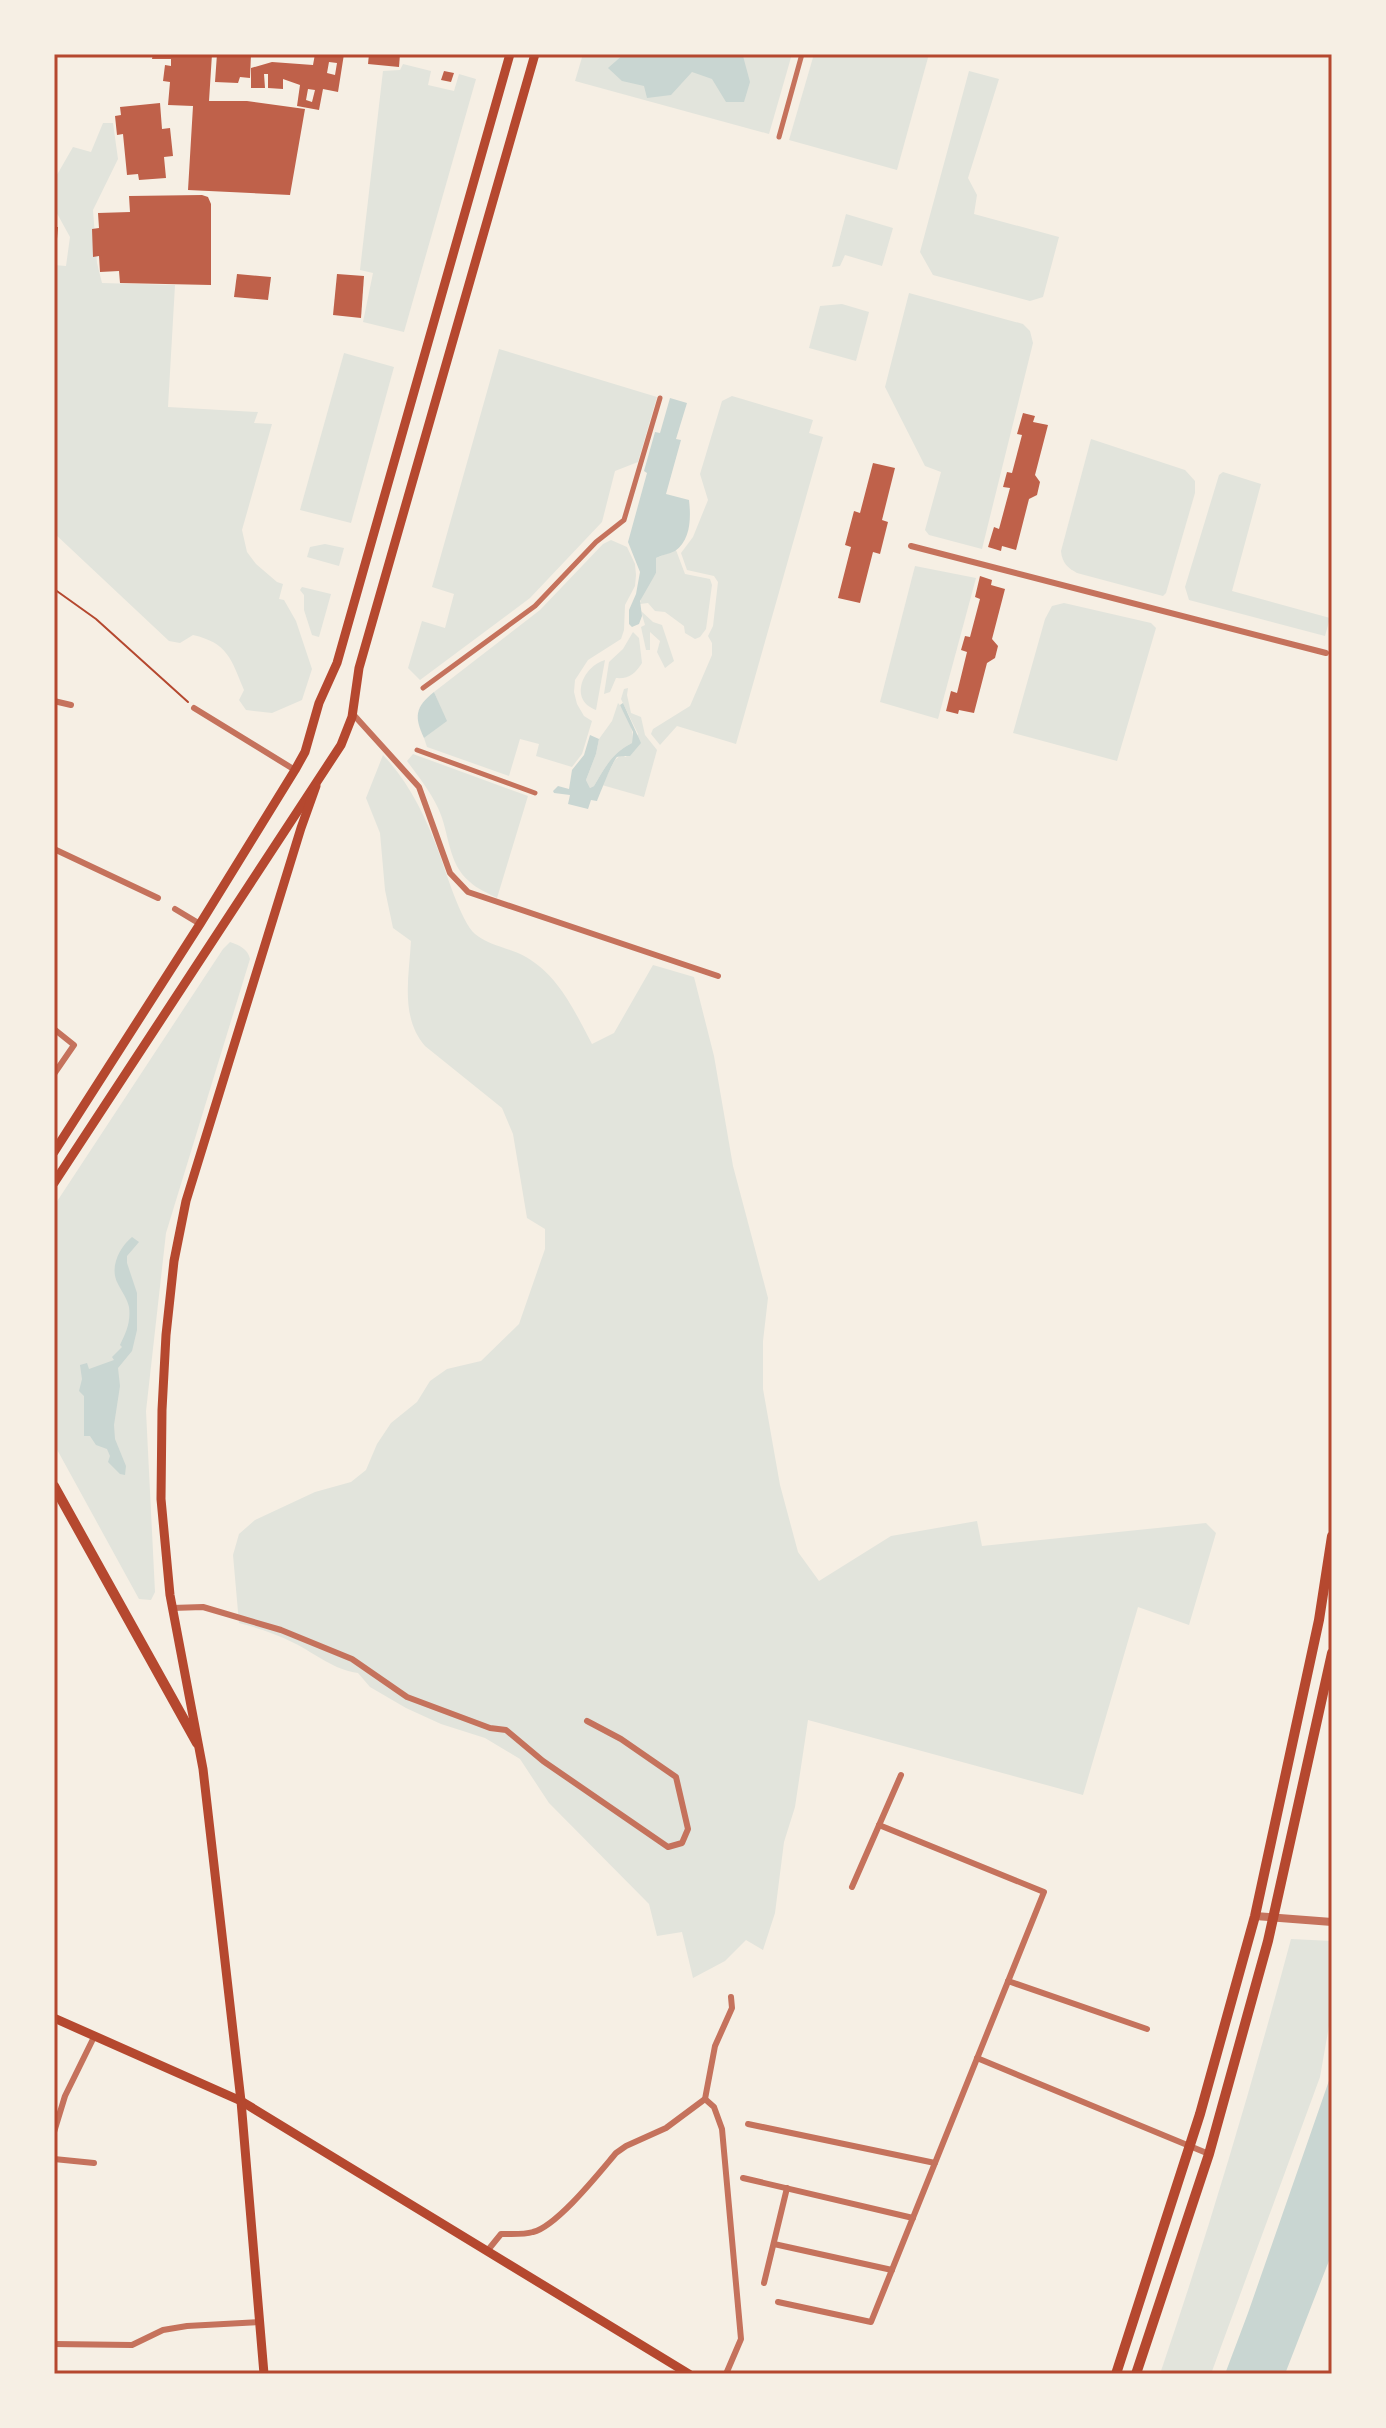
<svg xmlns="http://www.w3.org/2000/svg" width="1386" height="2428" font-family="'Nunito Sans',sans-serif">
<rect width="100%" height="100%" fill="#f6efe4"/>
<g fill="#e2e4dc">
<polygon points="583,54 792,54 769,134 575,81"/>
<polygon points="814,54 929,54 897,170 789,140"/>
<polygon points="403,64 431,71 428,85 454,91 459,74 476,79 404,332 363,322 373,273 360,270 383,71 400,70"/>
<polygon points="969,71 999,79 968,178 977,195 974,214 1059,237 1043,297 1030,301 933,275 920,252"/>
<path d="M103 123H113L118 159 93 210 97 263 102 283 175 285 168 407 258 412 254 423 272 424 242 530 247 552 256 564 277 582 283 584 279 599 284 600 296 621 312 669 302 700 272 713 246 710 239 700 244 690C231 659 228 643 193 635L180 643 169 641 54 533V265L66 266 70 237 54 208V180L73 147 91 152Z"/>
<polygon points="846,214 893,228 882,266 845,255 840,266 832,267"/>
<polygon points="909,293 1023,324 1030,331 1033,343 982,549 929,535 925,530 941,472 925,466 885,387"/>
<polygon points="842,304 869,312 856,361 809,348 820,306"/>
<polygon points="499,349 657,397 638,462 615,471 602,522 530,598 420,680 408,668 422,621 445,628 454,594 432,587"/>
<polygon points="344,353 394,367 351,523 300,510"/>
<polygon points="732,396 813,420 809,433 823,437 736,744 677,726 660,745 651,734 653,729 690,706 712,655 712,643 708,636 713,626 718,582 714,576 687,570 681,553 693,537 708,500 700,474 722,401"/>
<path d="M1091 439 1185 470 1195 481V493L1166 593 1163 596 1077 573C1068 568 1062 563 1061 551Z"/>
<polygon points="1223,472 1261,484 1232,591 1330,618 1325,636 1189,600 1185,587 1219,475"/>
<polygon points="611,540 627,547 635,564 636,575 635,586 625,605 624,630 621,639 588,660 575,680 574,692 577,704 584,716 592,721 582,754 572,767 536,756 539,744 520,739 509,776 427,747 424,738 446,721 434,692 540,610 603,544"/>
<polygon points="325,544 344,548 339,566 307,557 310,547"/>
<polygon points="676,550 685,574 710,579 712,585 706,629 700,637 695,639 685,633 684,626 665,612 655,611 648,603 640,604 642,594 656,573 656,558"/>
<polygon points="915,566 976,578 938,719 880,702"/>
<polygon points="302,587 331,594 319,637 312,635 304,610 304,595 300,590"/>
<polygon points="1064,603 1151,623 1156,628 1117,761 1013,733 1045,619 1052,606"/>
<polygon points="641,611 653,622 662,625 674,661 665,668 657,652 660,641 650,632 650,650 646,650 641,627 645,625"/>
<path d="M633 632 639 638 642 663C635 674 629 679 616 678L610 692 604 694 609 662 623 649Z"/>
<path d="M605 660 596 710C568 700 583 666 605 660Z"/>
<polygon points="628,688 627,695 631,713 641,717 645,735 657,750 644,797 602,785 615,760 621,755 626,757 638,734 621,699 624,689"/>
<path d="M618 703C626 711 635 730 632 743 612 753 605 767 594 786L590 788 586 780 596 754 599 739 612 721Z"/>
<path d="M413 754 528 796 497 898C488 893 477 889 470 882 447 863 450 833 438 808 430 791 418 776 407 761Z"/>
<path d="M383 755C409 782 425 816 438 850 445 869 461 922 475 934 489 946 511 948 526 957 559 976 575 1012 592 1044L614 1033 653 965 694 977 714 1056 733 1166 768 1298 763 1341V1389L780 1485 798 1552 819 1581 891 1536 977 1521 982 1546 1206 1523 1216 1533 1189 1625 1138 1607 1083 1795 808 1720 795 1807 784 1842 775 1913 763 1950 746 1940 725 1961 693 1978 682 1932 657 1936 649 1904 549 1803 520 1759 485 1738 441 1724 406 1708 370 1687 358 1673C334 1670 316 1654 294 1643 276 1634 258 1628 239 1623L233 1555 239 1534 255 1520 315 1492 351 1482 366 1470 377 1444 391 1423 417 1402 430 1381 447 1369 481 1361 519 1324 545 1249V1229L527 1218 513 1134 502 1108 425 1046C400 1017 409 977 411 941L393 928 385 890 380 833 366 798Z"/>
<path d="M230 942C239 945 248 949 250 959L166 1233 146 1411 155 1592 151 1600 139 1599 54 1444V1206L223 949Z"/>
<path d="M1291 1939 1332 1941V2009L1320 2077 1211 2374H1160C1209 2230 1252 2085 1291 1939Z"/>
</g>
<g fill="#c9d6d2">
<polygon points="624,54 755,54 743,56 750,82 744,102 726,102 712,79 692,72 671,95 647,98 644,86 622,81 608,68"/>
<path d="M670 398 687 403 676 439 681 440 666 494 689 500C691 517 691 540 675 551 669 554 662 555 656 558V573L640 601 642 616 639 624 632 627 629 624V610L636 594 640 572 628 542 647 473 644 471 655 432 660 433Z"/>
<path d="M434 692 447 721 424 738C414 717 415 707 434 692Z"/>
<path d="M623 703 641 743 630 756C627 756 619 756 617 757 612 762 600 794 597 801L591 800 588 809 568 804 570 795 554 793 553 791 558 786 569 789 572 770 584 755 590 735 599 739 596 754 586 780 590 788 594 786C605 767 612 753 632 743L633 732 620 705Z"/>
<path d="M132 1237 139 1242 127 1256V1263L137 1293V1330L132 1351 118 1368 120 1386 114 1425 115 1439 126 1466 125 1475 120 1474 108 1462 110 1456 107 1449 96 1445 90 1436H84V1396L79 1391 82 1379 80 1365 87 1363 89 1369 114 1360 112 1357 122 1347 120 1345C126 1333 131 1322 129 1307 127 1298 122 1292 118 1284 109 1268 119 1248 132 1237Z"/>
<polygon points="1332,2072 1332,2253 1285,2374 1225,2374 1248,2313"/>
</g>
<g fill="#bf614a" fill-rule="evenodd">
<polygon points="153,54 212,54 209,101 247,101 305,109 290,195 188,190 193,106 168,105 170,82 163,81 165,65 171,66 171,59 152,59"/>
<polygon points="217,54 251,54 250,78 240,77 238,83 215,82"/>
<path d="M315 54H344L338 92 323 89 319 110 297 106 300 85 283 79V89L268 88V74H264L265 88H251V68L272 62 313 65ZM329 62 337 63 335 75 327 73ZM308 89 315 90 312 102 306 100Z"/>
<polygon points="369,54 400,54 399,67 368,64"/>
<polygon points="444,71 454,73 451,82 441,80"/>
<polygon points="160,103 162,129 170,128 173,156 164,157 166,178 139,180 138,174 127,175 123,134 117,135 115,116 121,115 120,107"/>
<polygon points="202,195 208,197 211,204 211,285 120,283 119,271 100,272 99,256 93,257 92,229 99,228 98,213 130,212 129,196"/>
<polygon points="54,227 58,227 56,251 54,251"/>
<polygon points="237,274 271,277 268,300 234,297"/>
<polygon points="337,274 364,276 361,318 333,315"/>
<polygon points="1023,413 1035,416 1033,422 1048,425 1035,475 1040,482 1037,495 1029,499 1016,550 1002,546 1001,551 988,547 994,527 999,529 1010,488 1003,487 1007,472 1012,473 1022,435 1017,434"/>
<polygon points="873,463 895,468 882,520 888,522 880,554 873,552 860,603 838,598 851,547 845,545 854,511 860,513"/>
<polygon points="980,576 992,580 991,585 1005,589 992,639 998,646 995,658 987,663 974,713 959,710 958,714 946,711 951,691 957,693 967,652 961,650 965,636 970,637 980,599 975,597"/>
</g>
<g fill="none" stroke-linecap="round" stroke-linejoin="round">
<polyline stroke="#b5482f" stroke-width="2" points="54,589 96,619 188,702"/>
<g stroke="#c5725c" stroke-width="5">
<polyline points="779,137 802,54"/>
<polyline points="423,688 535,606 596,542 624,520 660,398"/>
<polyline points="417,750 535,793"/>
</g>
<g stroke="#c5725c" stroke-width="6">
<polyline points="911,546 1326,653"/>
<polyline points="54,701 71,705"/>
<polyline points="194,708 295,770"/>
<polyline points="352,713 419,787 450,873 468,892 718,976"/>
<polyline points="54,849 158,898"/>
<polyline points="175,909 200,924"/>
<polyline points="54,1029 74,1045 54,1074"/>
<polyline points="172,1608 203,1607 281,1630 352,1659 407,1697 490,1728 506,1730 543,1761 668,1847 682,1843 688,1829 676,1777 621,1739 587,1721"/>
<polyline points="852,1887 901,1775"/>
<polyline points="1008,1981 1147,2029"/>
<polyline points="977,2058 1209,2154"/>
<polyline points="705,2099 714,2107 722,2129 741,2339 726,2374"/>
<polyline points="748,2124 935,2163"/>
<polyline points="54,2132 65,2096 94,2037"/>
<polyline points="54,2159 94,2163"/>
<polyline points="743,2178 913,2218"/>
<polyline points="774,2244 892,2270"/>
<path d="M488 2250 501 2234C511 2234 523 2235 533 2232 557 2226 599 2173 616 2153L626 2146 666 2128 705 2099 715 2046 732 2008 731 1997"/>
<polyline points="764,2283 787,2188"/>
<polyline points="778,2302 871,2322 1044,1892 879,1825"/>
<polyline points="54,2344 132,2345 163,2330 187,2326 259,2322"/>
</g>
<polyline stroke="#c5725c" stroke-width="8" points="1255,1916 1332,1922"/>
<g stroke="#b5482f" stroke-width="9">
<polyline points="54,1152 200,924 295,770 305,752 319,703 337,663 510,54"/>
<polyline points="54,1183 341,745 352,717 359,668 535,54"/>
<polyline points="54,2018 241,2101 689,2374"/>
<polyline points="264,2374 241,2101 203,1769 170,1595 161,1499 162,1410 166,1335 174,1261 186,1201 301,828 316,786"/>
</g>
<polyline stroke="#b5482f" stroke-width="10" points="54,1486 197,1743"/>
<g stroke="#b5482f" stroke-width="10">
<polyline points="1116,2374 1200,2114 1255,1916 1319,1620 1332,1536"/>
<polyline points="1136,2374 1209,2154 1268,1941 1332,1653"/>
</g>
</g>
<rect width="1386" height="2428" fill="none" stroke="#f6efe4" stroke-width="112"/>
<rect x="56" y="56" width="1274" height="2316" fill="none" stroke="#b5482f" stroke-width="3"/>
</svg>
